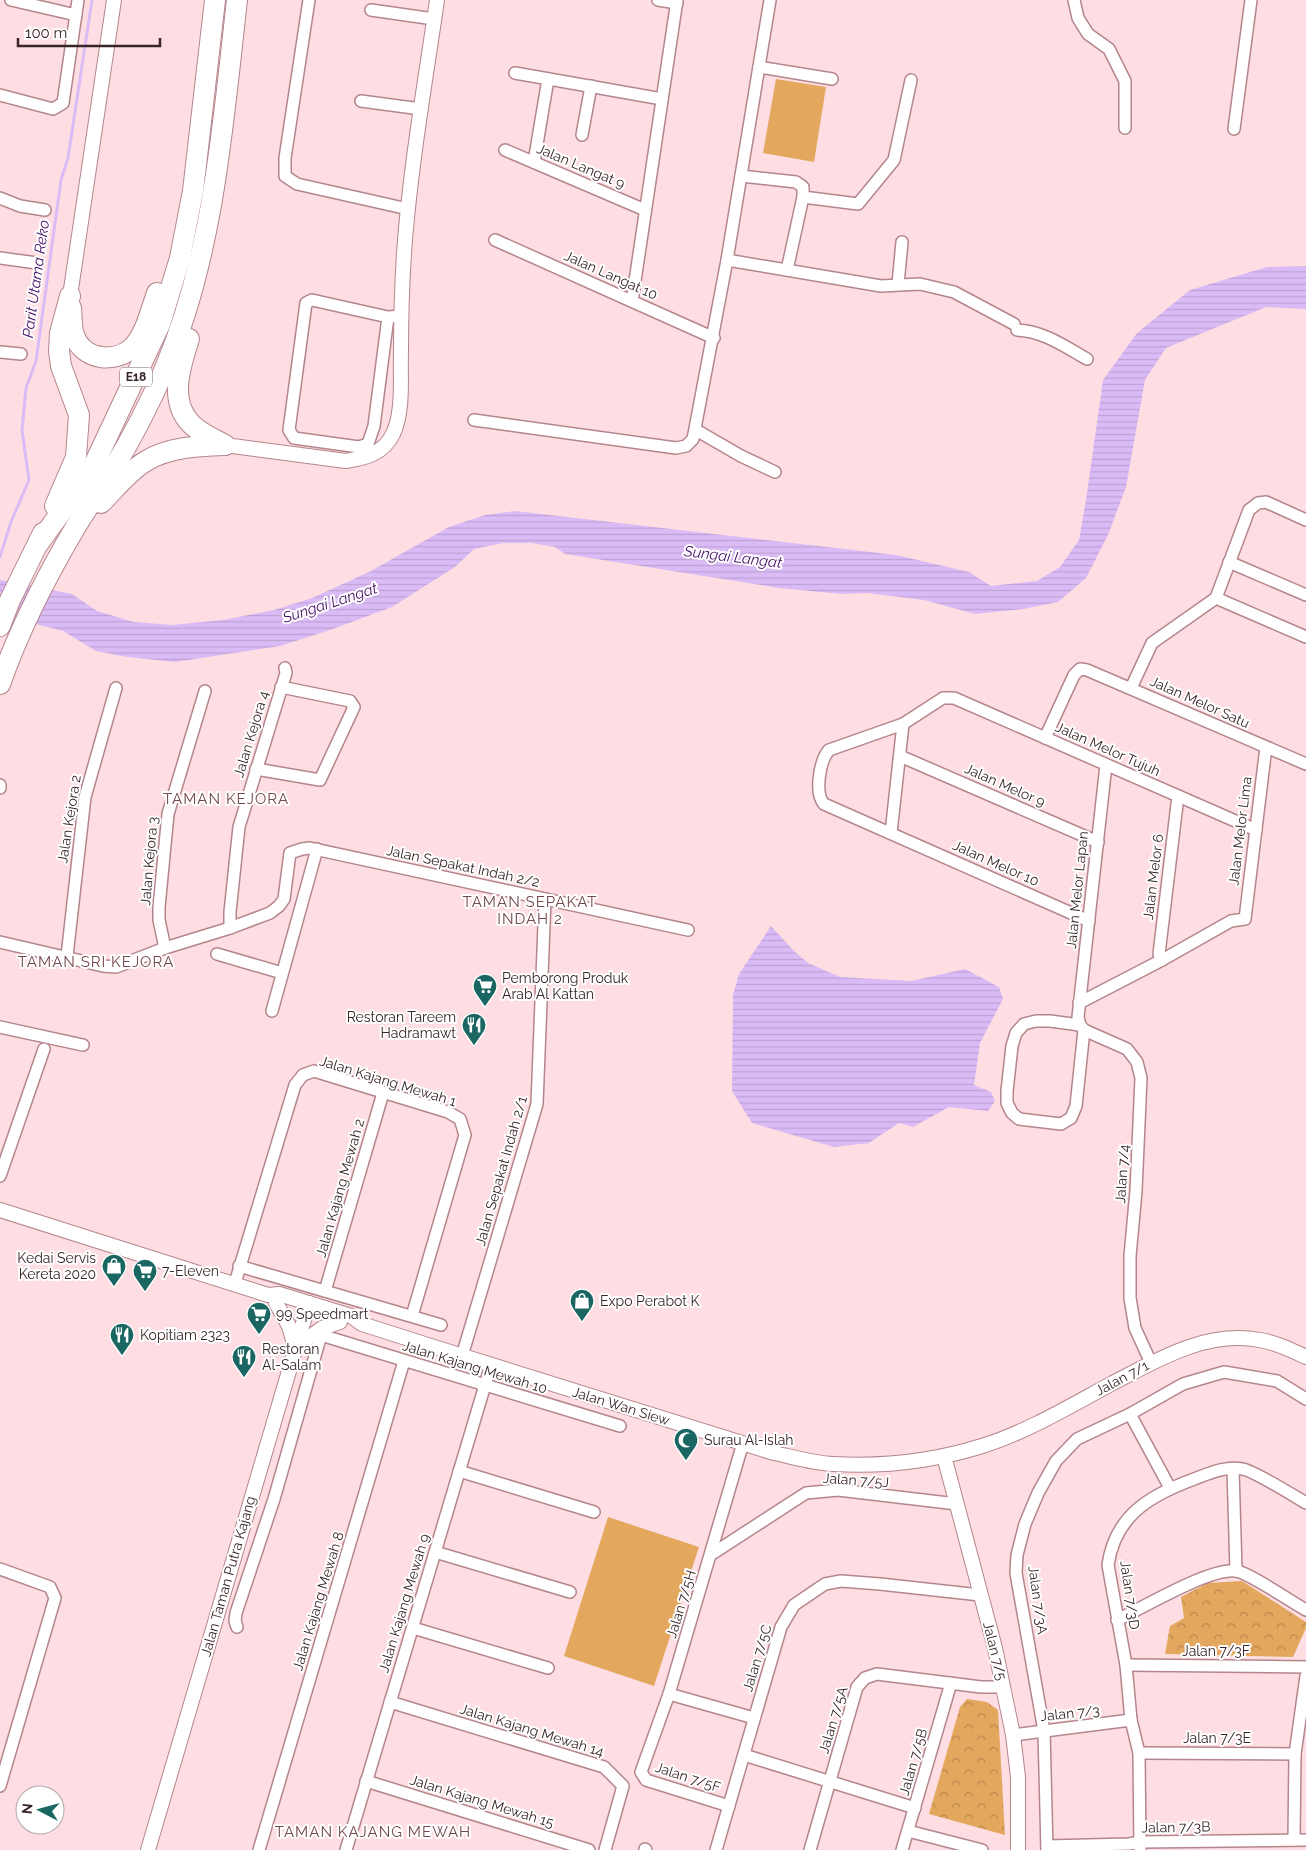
<svg xmlns="http://www.w3.org/2000/svg" width="1306" height="1850" font-family="Raleway,sans-serif">
<defs>
<pattern id="park-crowns" width="20" height="18" patternUnits="userSpaceOnUse" patternTransform="scale(1.25)"><rect width="20" height="18" fill="#e4a75e"/><path d="M2 6a3 3 0 1 1 6 0M12 15a3 3 0 1 1 6 0" fill="none" stroke="#ba884e"/></pattern>
<pattern id="water-rules" width="6" height="5" patternUnits="userSpaceOnUse" patternTransform="scale(1.25)"><rect width="6" height="5" fill="#dbbbf6"/><path d="M0 2.5h6" fill="none" stroke="#bda1d3"/></pattern>
</defs>
<rect width="100%" height="100%" fill="#fedee2"/>
<g fill="#e4a75e">
<polygon points="776,79 826,87 814,162 763,153"/>
<polygon points="608,1517 699,1547 654,1686 564,1656"/>
</g>
<g fill="url(#park-crowns)">
<polygon points="1242,1581 1306,1622 1306,1628 1293,1657 1165,1654 1170,1626 1184,1618 1181,1597 1208,1583"/>
<polygon points="967,1699 987,1702 998,1710 1005,1835 929,1814 960,1707"/>
</g>
<g fill="url(#water-rules)">
<polygon points="1306,266 1306,309 1266,307 1166,348 1145,380 1126,487 1108,535 1086,578 1058,602 1023,609 975,614 924,600 867,593 842,594 779,588 565,554 555,547 531,543 503,543 474,549 455,567 392,607 333,629 280,646 175,662 128,657 96,651 63,631 0,615 0,580 72,594 97,611 134,622 172,625 223,620 274,610 312,598 369,572 449,527 485,515 515,511 896,555 969,572 991,586 1037,581 1060,567 1079,540 1086,500 1103,380 1137,333 1190,290 1267,267"/>
<polygon points="771,926 794,951 808,963 840,977 911,981 965,969 999,987 1003,999 980,1043 974,1085 991,1092 995,1101 988,1111 949,1107 913,1127 899,1123 869,1143 834,1147 752,1123 732,1091 733,995 739,974"/>
</g>
<g fill="none" stroke-linecap="round" stroke-linejoin="round">
<polyline stroke="#dbbbf6" stroke-width="3" points="0,557 11,522 29,480 22,430 26,388 36,361 61,180 68,158 92,0"/>
<defs>
<g id="minor">
<polyline points="11,0 76,15"/>
<polyline points="309,0 285,158 285,176 297,184 408,209"/>
<polyline points="658,0 677,3"/>
<polyline points="1074,0 1078,18 1088,34 1109,49 1125,81 1125,128"/>
<polyline points="371,10 434,19"/>
<polyline points="759,67 832,79"/>
<polyline points="515,73 662,99"/>
<polyline points="0,95 53,109 63,103 78,0"/>
<polyline points="361,101 421,109"/>
<polyline points="1234,129 1251,0"/>
<polyline points="582,135 591,86"/>
<polyline points="505,150 645,210"/>
<polyline points="534,162 548,79"/>
<polyline points="741,176 796,182 803,187 803,197 787,270"/>
<polyline points="803,197 858,204 894,160 911,80"/>
<polyline points="0,198 20,206 45,210"/>
<polyline points="495,240 714,338"/>
<polyline points="0,258 37,263"/>
<polyline points="727,260 881,286 920,284 954,292 1014,324"/>
<polyline points="898,284 902,242"/>
<polyline points="632,301 677,0"/>
<polyline points="388,317 374,426 368,444 359,447 294,438 289,430 306,303 312,300 388,317 401,316"/>
<path d="M1017 330C1043 331 1064 346 1087 359"/>
<polyline points="0,352 21,354"/>
<polyline points="474,420 676,448 686,446 693,439 727,260 770,0"/>
<polyline points="696,430 741,456 775,472"/>
<polyline points="1229,562 1306,595"/>
<polyline points="1216,598 1249,510 1258,503 1266,502 1306,520"/>
<polyline points="1131,688 1152,643 1216,598 1306,637"/>
<path d="M903 724 829 750C820 760 814 793 824 804L1089 921"/>
<polyline points="1045,738 1074,675 1080,669 1087,670 1306,764"/>
<polyline points="900,756 1098,842"/>
<polyline points="1106,765 1078,1017 1080,1025 1084,1030 1127,1049 1137,1062 1141,1078 1136,1191 1130,1256 1130,1298 1135,1328 1151,1363"/>
<polyline points="256,769 320,780 354,707 350,701 281,687"/>
<polyline points="0,788 0,785"/>
<polyline points="891,833 903,724 943,698 954,698 1256,830"/>
<polyline points="230,928 230,912 239,827 286,673 285,668"/>
<polyline points="0,942 103,966 116,967 165,948 230,928 270,913 279,906 284,899 290,853 302,849 310,848 688,930"/>
<polyline points="165,948 159,920 159,907 168,814 205,691"/>
<polyline points="217,954 282,973"/>
<polyline points="67,956 85,797 116,688"/>
<polyline points="1162,960 1159,954 1178,796"/>
<polyline points="1079,1003 1162,960 1231,921 1245,919 1266,747"/>
<polyline points="272,1011 317,849"/>
<polyline points="1080,1025 1050,1021 1036,1021 1024,1024 1016,1033 1012,1046 1007,1091 1007,1103 1012,1113 1019,1119 1061,1124 1071,1118 1076,1106 1084,1030"/>
<polyline points="0,1027 83,1045"/>
<polyline points="0,1176 44,1049"/>
<polyline points="239,1266 441,1325"/>
<polyline points="235,1283 295,1085 303,1075 314,1071 448,1112 460,1119 465,1135 412,1316"/>
<polyline points="325,1291 383,1093"/>
<polyline points="462,1356 537,1104 545,899"/>
<polyline points="1130,1414 1170,1488"/>
<polyline points="1233,1469 1236,1571"/>
<polyline points="459,1471 594,1512"/>
<polyline points="435,1552 570,1592"/>
<polyline points="712,1554 806,1493 838,1490 957,1504"/>
<polyline points="0,1569 50,1587 55,1598 0,1786"/>
<path d="M1117 1620C1144 1607 1209 1568 1236 1571 1250 1573 1291 1602 1306 1610"/>
<polyline points="237,1627 235,1621 236,1613 274,1499 321,1335 620,1426"/>
<polyline points="413,1628 548,1668"/>
<polyline points="1126,1665 1306,1667"/>
<polyline points="669,1694 754,1718"/>
<polyline points="390,1702 604,1767 623,1786 605,1850"/>
<polyline points="1013,1735 1131,1720"/>
<polyline points="1139,1753 1295,1754"/>
<polyline points="744,1755 915,1808"/>
<polyline points="366,1781 589,1850"/>
<polyline points="729,1806 646,1780 641,1772 669,1694 743,1443"/>
<polyline points="908,1831 982,1850"/>
<polyline points="1294,1840 1295,1754 1306,1676"/>
<polyline points="1047,1846 1129,1844 1141,1842 1306,1840"/>
<polyline points="645,1849 646,1850"/>
<polyline points="259,1850 404,1361"/>
<polyline points="346,1850 491,1365"/>
<polyline points="716,1850 781,1627 794,1605 825,1584 841,1581 880,1584 980,1595"/>
<polyline points="810,1850 857,1687 865,1678 877,1674 981,1687 1004,1687"/>
<polyline points="902,1850 951,1683"/>
<polyline points="1047,1850 1044,1731 1016,1573 1017,1555 1025,1524 1038,1493 1056,1461 1077,1439 1130,1414 1183,1384 1224,1372 1277,1381 1306,1399"/>
<path d="M1140 1850 1139 1753 1131 1720 1126 1665 1108 1565C1115 1515 1151 1495 1194 1479 1210 1473 1225 1466 1242 1469 1253 1470 1294 1496 1306 1503"/>
</g>
<g id="tertiary">
<polyline points="70,296 114,0"/>
<path d="M225 445 346 461C365 458 383 454 393 434 404 410 400 378 401 351 401 319 402 285 404 253 410 168 425 84 437 0"/>
<path d="M0 1210 268 1295 279 1294 351 1316 362 1324 434 1347 774 1453C793 1457 813 1463 833 1464 883 1467 934 1461 982 1446 1027 1432 1070 1406 1111 1384 1157 1360 1206 1330 1260 1340 1277 1343 1291 1350 1306 1357"/>
<polyline points="276,1303 289,1326 295,1347"/>
<polyline points="295,1348 322,1328 340,1322"/>
<polyline points="944,1456 995,1648 1013,1735 1018,1777 1018,1850"/>
<polyline points="148,1850 309,1303"/>
</g>
<g id="motorway">
<path d="M71 308C72 316 71 327 74 335 83 361 117 364 134 346 146 332 151 310 157 293"/>
<path d="M189 339C179 369 167 407 197 429 206 436 216 440 225 445"/>
<path d="M101 503C115 489 129 471 146 461 169 447 198 446 225 445"/>
<polyline points="55,506 76,457 79,415 61,366 59,351 60,333 70,296"/>
<polyline points="38,544 91,471 160,324 180,258 193,191 215,0"/>
<polyline points="0,626 10,600 43,533"/>
<path d="M0 684C19 630 46 577 75 528 86 509 99 492 110 474 131 440 150 403 166 366 214 251 223 123 237 0"/>
</g>
</defs>
<use href="#minor" stroke="#b5858c" stroke-width="14"/>
<use href="#tertiary" stroke="#b5858c" stroke-width="16"/>
<use href="#motorway" stroke="#b5858c" stroke-width="22"/>
<use href="#minor" stroke="#fff" stroke-width="11"/>
<use href="#tertiary" stroke="#fff" stroke-width="14"/>
<use href="#motorway" stroke="#fff" stroke-width="20"/>
</g>
<defs>
<symbol id="supermarket-pin" viewBox="-11 -11 22 30"><path d="M0 17L-7.5 6A9.5 9.5 0 1 1 7.5 6Z" fill="#196662" stroke="#fff"/><path d="M-6-5.5h2.5l.6 2H6L4.5 2H-2.5L-4.4-4H-6ZM-1.5 3.2a1.3 1.3 0 1 0 .1 0ZM3 3.2a1.3 1.3 0 1 0 .1 0Z" fill="#fff"/></symbol>
<symbol id="restaurant-pin" viewBox="-11 -11 22 30"><path d="M0 17L-7.5 6A9.5 9.5 0 1 1 7.5 6Z" fill="#196662" stroke="#fff"/><path d="M-5-6h1v4h1v-4h1v4h1v-4h1v5L-1.5 .5V6h-2V.5L-5-1ZM5-6V6H3V1.5H1.5Q1.5-4 5-6Z" fill="#fff"/></symbol>
<symbol id="shop-pin" viewBox="-11 -11 22 30"><path d="M0 17L-7.5 6A9.5 9.5 0 1 1 7.5 6Z" fill="#196662" stroke="#fff"/><path d="M-5-2.5h2.3a2.7 3.5 0 0 1 5.4 0H5L5.5 6h-11ZM-1.5-2.5h3a1.5 2.3 0 0 0-3 0Z" fill="#fff"/></symbol>
<symbol id="mosque-pin" viewBox="-11 -11 22 30"><path d="M0 17L-7.5 6A9.5 9.5 0 1 1 7.5 6Z" fill="#196662" stroke="#fff"/><path d="M3.5-4.9A6 6 0 1 0 3.5 4.9A5 5 0 1 1 3.5-4.9Z" fill="#fff"/></symbol>
</defs>
<g fill-rule="evenodd">
<use href="#supermarket-pin" x="471" y="972" width="28" height="38"/>
<use href="#restaurant-pin" x="460" y="1011" width="28" height="38"/>
<use href="#shop-pin" x="100" y="1252" width="28" height="38"/>
<use href="#supermarket-pin" x="131" y="1257" width="28" height="38"/>
<use href="#shop-pin" x="568" y="1287" width="28" height="38"/>
<use href="#supermarket-pin" x="245" y="1300" width="28" height="38"/>
<use href="#restaurant-pin" x="108" y="1321" width="28" height="38"/>
<use href="#restaurant-pin" x="230" y="1343" width="28" height="38"/>
<use href="#mosque-pin" x="672" y="1426" width="28" height="38"/>
</g>
<g text-anchor="middle" stroke-width="4" stroke-linejoin="round" paint-order="stroke">
<rect fill="#fff" stroke="#746668" stroke-width="1" x="120" y="367.5" width="32" height="19" rx="4"/>
<g font-size="12" font-weight="bold" fill="#392528">
<text x="136" y="381">E18</text>
</g>
<g font-size="14" fill="#392528" stroke="#fff">
<text transform="translate(581 166) rotate(23)" y="5">Jalan Langat 9</text>
<text transform="translate(611 275) rotate(24)" y="5">Jalan Langat 10</text>
<text transform="translate(1200 702) rotate(24)" y="5">Jalan Melor Satu</text>
<text transform="translate(251 734) rotate(-73)" y="5">Jalan Kejora 4</text>
<text transform="translate(1108 749) rotate(24)" y="5">Jalan Melor Tujuh</text>
<text transform="translate(1005 785) rotate(24)" y="5">Jalan Melor 9</text>
<text transform="translate(69 819) rotate(-81)" y="5">Jalan Kejora 2</text>
<text transform="translate(1240 831) rotate(-83)" y="5">Jalan Melor Lima</text>
<text transform="translate(149 861) rotate(-85)" y="5">Jalan Kejora 3</text>
<text transform="translate(996 863) rotate(24)" y="5">Jalan Melor 10</text>
<text transform="translate(463 866) rotate(12)" y="5">Jalan Sepakat Indah 2/2</text>
<text transform="translate(1153 877) rotate(-83)" y="5">Jalan Melor 6</text>
<text transform="translate(1077 890) rotate(-84)" y="5">Jalan Melor Lapan</text>
<text transform="translate(388 1081) rotate(17)" y="5">Jalan Kajang Mewah 1</text>
<text transform="translate(501 1171) rotate(-74)" y="5">Jalan Sepakat Indah 2/1</text>
<text transform="translate(1122 1174) rotate(-86)" y="5">Jalan 7/4</text>
<text transform="translate(340 1188) rotate(-74)" y="5">Jalan Kajang Mewah 2</text>
<text transform="translate(475 1367) rotate(17)" y="5">Jalan Kajang Mewah 10</text>
<text transform="translate(1122 1378) rotate(-28)" y="5">Jalan 7/1</text>
<text transform="translate(621 1406) rotate(17)" y="5">Jalan Wan Siew</text>
<text transform="translate(856 1480) rotate(4)" y="5">Jalan 7/5J</text>
<text transform="translate(228 1576) rotate(-74)" y="5">Jalan Taman Putra Kajang</text>
<text transform="translate(1130 1595) rotate(82)" y="5">Jalan 7/3D</text>
<text transform="translate(1038 1600) rotate(82)" y="5">Jalan 7/3A</text>
<text transform="translate(318 1601) rotate(-73)" y="5">Jalan Kajang Mewah 8</text>
<text transform="translate(404 1603) rotate(-73)" y="5">Jalan Kajang Mewah 9</text>
<text transform="translate(681 1604) rotate(-73)" y="5">Jalan 7/5H</text>
<text transform="translate(995 1651) rotate(76)" y="5">Jalan 7/5</text>
<text x="1216" y="1656">Jalan 7/3F</text>
<text transform="translate(757 1658) rotate(-73)" y="5">Jalan 7/5C</text>
<text transform="translate(1070 1713) rotate(-6)" y="5">Jalan 7/3</text>
<text transform="translate(833 1720) rotate(-73)" y="5">Jalan 7/5A</text>
<text transform="translate(532 1730) rotate(17)" y="5">Jalan Kajang Mewah 14</text>
<text x="1217" y="1743">Jalan 7/3E</text>
<text transform="translate(913 1762) rotate(-74)" y="5">Jalan 7/5B</text>
<text transform="translate(688 1777) rotate(18)" y="5">Jalan 7/5F</text>
<text transform="translate(482 1801) rotate(17)" y="5">Jalan Kajang Mewah 15</text>
<text transform="translate(1176 1827) rotate(-1)" y="5">Jalan 7/3B</text>
</g>
<g font-size="14" fill="#392528" stroke="#fff" text-anchor="start">
<text x="502" y="983">Pemborong Produk<tspan x="502" dy="16">Arab Al Kattan</tspan></text>
<text x="456" y="1022" text-anchor="end">Restoran Tareem<tspan x="456" dy="16">Hadramawt</tspan></text>
<text x="96" y="1263" text-anchor="end">Kedai Servis<tspan x="96" dy="16">Kereta 2020</tspan></text>
<text x="162" y="1276">7-Eleven</text>
<text x="600" y="1306">Expo Perabot K</text>
<text x="276" y="1319">99 Speedmart</text>
<text x="140" y="1340">Kopitiam 2323</text>
<text x="262" y="1354">Restoran<tspan x="262" dy="16">Al-Salam</tspan></text>
<text x="704" y="1445">Surau Al-Islah</text>
</g>
<g font-size="15" font-style="italic" fill="#460e65" stroke="#fff">
<text transform="translate(36 279) rotate(-82)" y="5">Parit Utama Reko</text>
<text transform="translate(733 557) rotate(7)" y="5">Sungai Langat</text>
<text transform="translate(330 603) rotate(-18)" y="5">Sungai Langat</text>
</g>
<g font-size="15" letter-spacing="1" fill="#73484e" stroke="#fff">
<text x="226" y="804">TAMAN KEJORA</text>
<text x="530" y="907">TAMAN SEPAKAT<tspan x="530" dy="17">INDAH 2</tspan></text>
<text x="96" y="967">TAMAN SRI KEJORA</text>
<text x="373" y="1837">TAMAN KAJANG MEWAH</text>
</g>
</g>
<g transform="translate(40 1810) rotate(276)"><circle r="24" fill="#ffffff" stroke="#b0a8a9"/>
<path d="M0-4L9 19L0 12L-9 19Z" fill="#196662"/>
<text y="-8" font-size="14" font-weight="bold" text-anchor="middle" fill="#392528">N</text>
</g>
<path d="M18 38v8h142v-8" fill="none" stroke="#392528" stroke-width="2.5"/>
<text x="25" y="38" font-size="15" fill="#392528" stroke="#ffffff" stroke-width="4" paint-order="stroke">100 m</text>
</svg>
